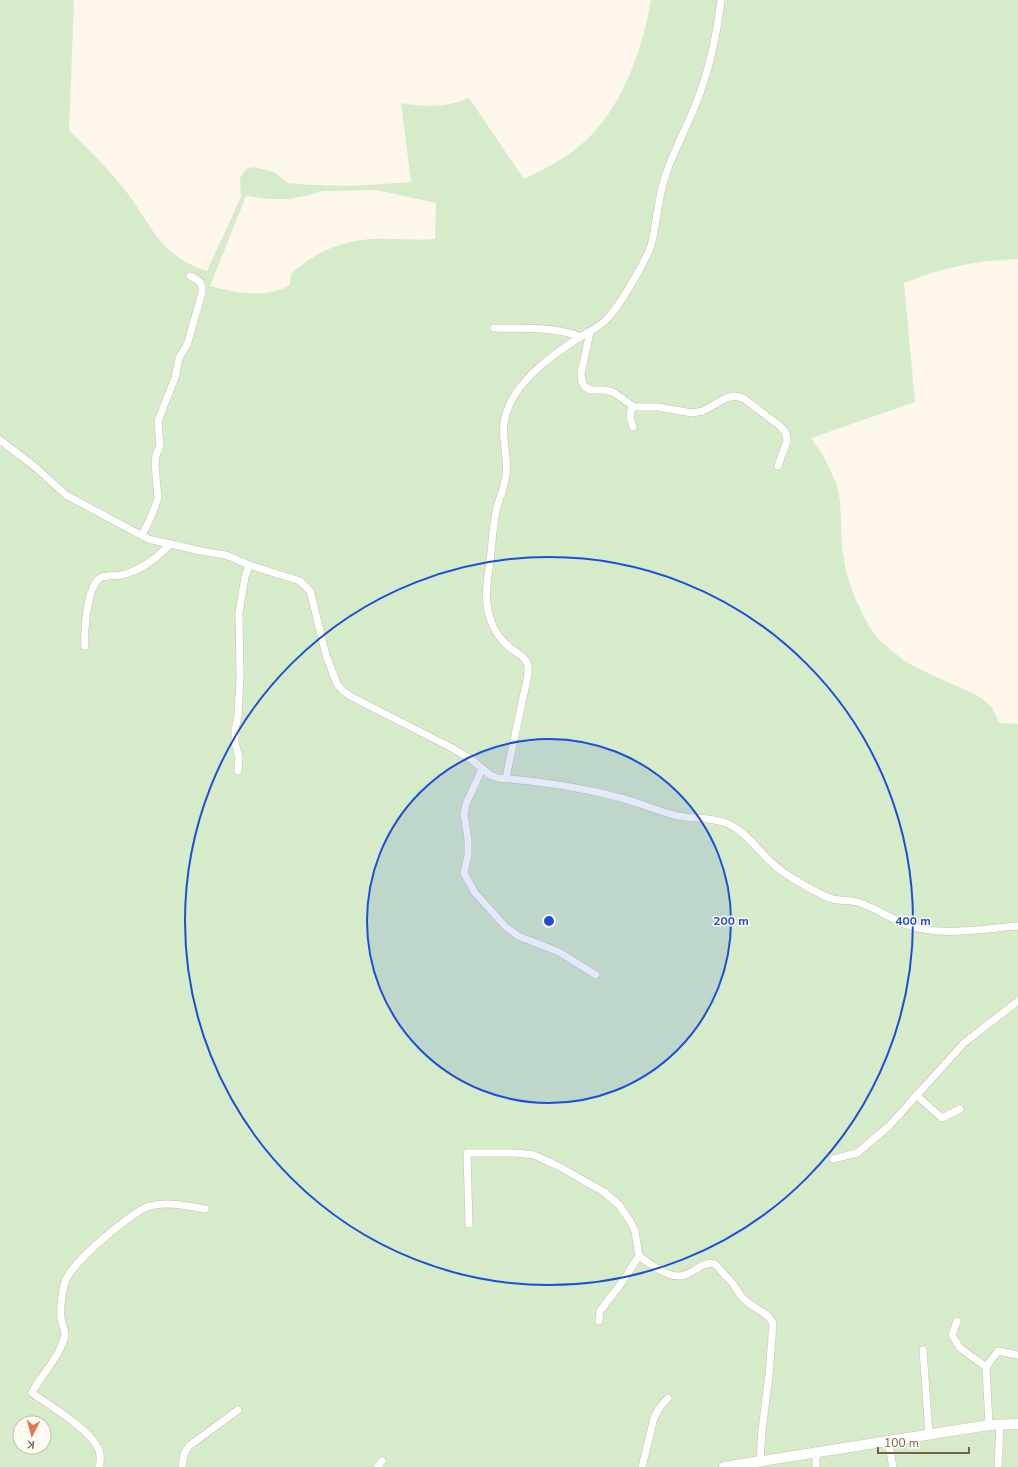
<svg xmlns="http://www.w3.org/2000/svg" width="1018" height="1467" font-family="'Nunito Sans',sans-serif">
<rect width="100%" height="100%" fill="#fcf6eb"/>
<path fill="#d5ebc9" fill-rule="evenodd" d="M0 0H74L69 131C91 151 110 171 128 194 154 230 161 256 207 271L241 197 240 178 243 173 247 169 253 167 274 172 288 183 310 185 353 186 411 182 401 103C425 107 446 108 469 98L524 179C544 169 565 159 582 144 622 109 642 51 651 0H1018V259C978 260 941 268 904 283L915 402 811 438 824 457 837 485 840 501 842 547 846 572 854 596 868 625 880 641 903 660 917 668 974 694 984 700 992 708 999 723 1018 724V1467H0ZM377 190 436 203 435 239C415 241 394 238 374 239 342 240 314 253 291 274L290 285C265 299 236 293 210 286L246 196 268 199H288L306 196 323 191ZM20 1423H44V1447H20Z"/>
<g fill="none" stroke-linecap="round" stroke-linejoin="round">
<defs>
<g id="street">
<path d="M494 328C523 329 555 326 581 337"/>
<polyline points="590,332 581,373 582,382 585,387 591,390 604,390 613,392 634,407 658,407 692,413 703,411 726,398 734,396 743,398 780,426 786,433 787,441 778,466"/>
<polyline points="632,406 630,417 633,427"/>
<path d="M0 440 34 466 66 495 148 539 201 551 226 555 249 565 300 581 310 591 312 598 326 655 334 676 337 684 343 691 350 696 452 748 472 760 490 775 498 778C537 781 579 787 617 797 638 802 657 811 678 816 694 819 710 817 726 823 749 832 762 858 783 872 799 882 815 893 833 899 841 901 850 900 857 902 875 907 890 919 907 925 942 937 982 929 1018 926"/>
<path d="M142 535 151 517 158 498 155 465 156 455 160 446 158 421 175 378 179 358 187 345 202 293C203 283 199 280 190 276"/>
<path d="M85 646C84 630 87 587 100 578 107 574 114 577 121 575 140 571 157 558 170 544"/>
<polyline points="482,769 466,804 464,814 468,839 468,855 464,873 475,893 506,927 518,936 559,952 596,975"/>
<polyline points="238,771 239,757 235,743 235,730 238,716 240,678 239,613 245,577 249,565"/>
<path d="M506 778C511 753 517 727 522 702 524 691 529 678 528 667 527 656 515 653 508 646 500 639 494 630 491 621 482 596 489 575 491 552 493 536 493 520 498 504 501 494 505 485 506 475 509 451 497 431 509 406 521 377 554 354 580 337 590 331 600 327 608 318 620 305 648 258 652 242 657 220 658 196 666 174 674 150 686 129 695 106 708 74 717 34 721 0"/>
<polyline points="916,1095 942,1118 960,1109"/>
<polyline points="833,1159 857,1153 889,1126 964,1043 1018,1001"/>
<polyline points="469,1224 467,1153 516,1153 534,1155 558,1166 604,1192 619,1205 630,1221 635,1231 639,1256 620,1285 600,1311 599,1321"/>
<path d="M639 1256C649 1263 665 1276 678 1276 692 1277 701 1260 715 1264L733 1284 741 1296 747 1302 768 1316 773 1323 769 1375 762 1430 760 1460"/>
<polyline points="957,1321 952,1335 960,1348 986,1367"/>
<polyline points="923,1350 929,1434"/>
<polyline points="989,1425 986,1367 998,1351 1018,1355"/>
<polyline points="888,1441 893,1467"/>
<path d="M99 1467C101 1460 101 1453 97 1446 87 1428 49 1405 32 1393 40 1376 56 1362 62 1344 68 1331 63 1330 61 1318 60 1309 62 1291 65 1282 70 1264 133 1210 150 1206 167 1201 188 1206 205 1209"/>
<polyline points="182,1467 184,1454 189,1446 238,1410"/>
<polyline points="377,1467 382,1461"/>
<polyline points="642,1467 654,1418 660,1407 668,1398"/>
<polyline points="816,1467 816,1451"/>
<polyline points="998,1467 1000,1425"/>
</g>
<polyline id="secondary" points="724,1467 989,1425 1018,1424"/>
</defs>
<use href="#street" stroke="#cfbfb0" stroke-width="8"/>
<use href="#secondary" stroke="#d5c1b0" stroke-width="11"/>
<use href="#street" stroke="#fff" stroke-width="7"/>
<use href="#secondary" stroke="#fff" stroke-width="10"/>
</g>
<circle cx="549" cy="921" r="182" fill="#1d4ed8" fill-opacity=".12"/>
<g fill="none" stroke="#1d4ed8" stroke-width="2">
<circle cx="549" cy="921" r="182"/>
<circle cx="549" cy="921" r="364"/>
</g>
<circle cx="549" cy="921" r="6" fill="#1d4ed8" stroke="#fffaf2" stroke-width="2"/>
<g font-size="12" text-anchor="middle" font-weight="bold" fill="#1d4ed8" stroke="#fffaf2" stroke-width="3" stroke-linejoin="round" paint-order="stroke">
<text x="731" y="925">200 m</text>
<text x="913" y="925">400 m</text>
</g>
<g transform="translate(32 1435) rotate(186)"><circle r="19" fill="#fffaf2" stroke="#c9bcb0"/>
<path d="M0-3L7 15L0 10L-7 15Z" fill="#e37853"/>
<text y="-6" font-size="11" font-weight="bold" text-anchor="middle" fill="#785e4e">K</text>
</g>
<path d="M878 1447v6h91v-6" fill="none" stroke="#785e4e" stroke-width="2"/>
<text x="884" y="1447" font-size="12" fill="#785e4e" stroke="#fffaf2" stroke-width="3" paint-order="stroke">100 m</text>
</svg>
